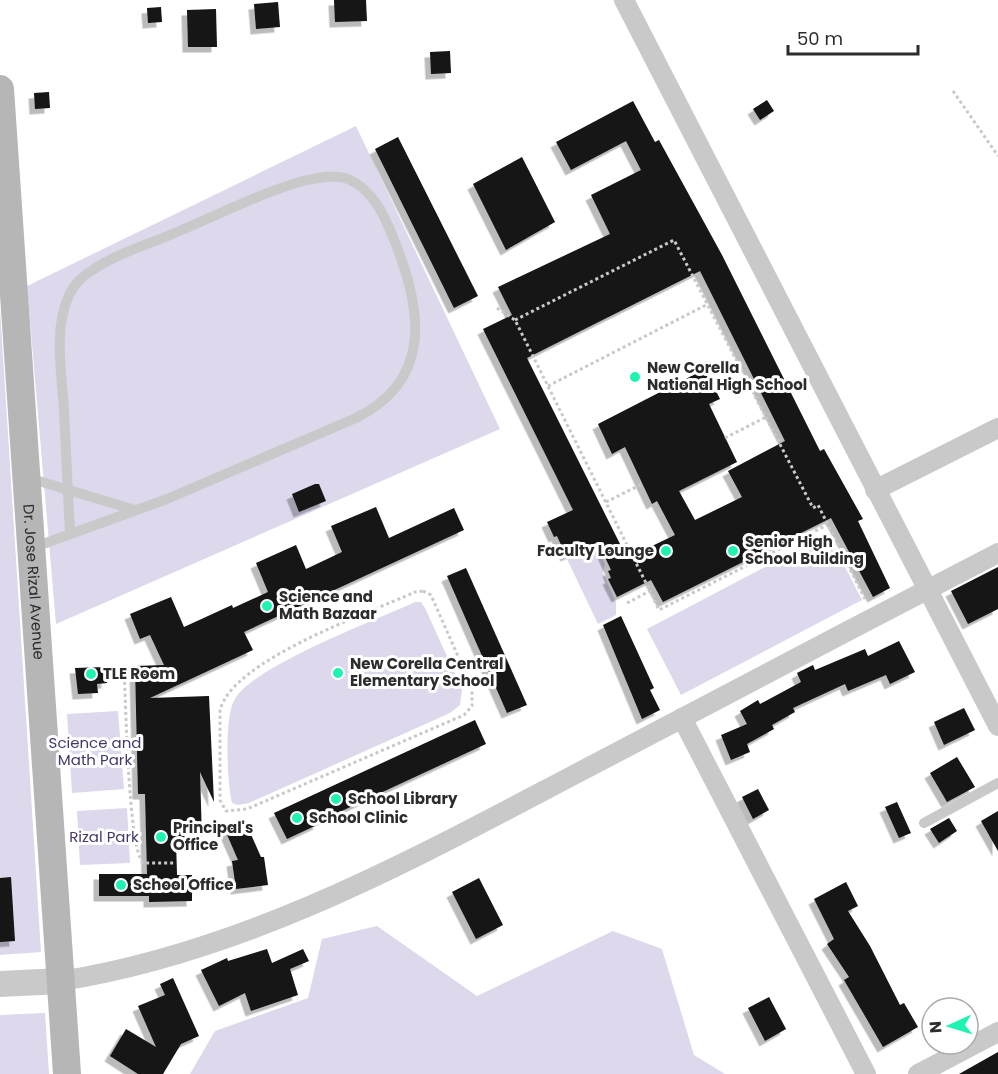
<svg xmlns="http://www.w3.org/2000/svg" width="998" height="1074" font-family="Poppins,sans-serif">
<defs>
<filter id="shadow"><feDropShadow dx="-5.5" dy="5.5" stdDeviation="0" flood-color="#0004"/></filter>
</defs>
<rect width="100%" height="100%" fill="#fff"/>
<g fill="#ddd8ec">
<polygon points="356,126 500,429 56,624 27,286"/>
<polygon points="0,308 41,952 0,955"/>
<polygon points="828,534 862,600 681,695 647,629"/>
<polygon points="596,546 605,564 603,573 616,602 616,615 598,624 567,559"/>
<path d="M415 602H421L425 608 462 689 460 705 450 713 249 803 238 805 232 803C227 782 224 716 235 699 254 666 376 620 415 602Z"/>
<polygon points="118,711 124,789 72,793 67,714"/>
<polygon points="127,808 130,863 80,865 77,811"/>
<polygon points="377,926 477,996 613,931 662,949 694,1055 725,1074 190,1074 215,1031 308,998 322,939"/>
<polygon points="45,1013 49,1074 0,1074 0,1015"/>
</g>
<g fill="#131313" fill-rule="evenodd" filter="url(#shadow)">
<polygon points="334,0 366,0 367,21 335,22"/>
<polygon points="278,2 280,27 256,29 254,4"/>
<polygon points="161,7 162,22 148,23 147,8"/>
<polygon points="216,9 217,47 188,47 187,10"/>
<polygon points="450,51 451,73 431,74 430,52"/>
<polygon points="49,92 50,108 35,109 34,93"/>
<polygon points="767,100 774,111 760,120 753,109"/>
<path d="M633 101 655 142 659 140 722 255 820 451 824 449 863 519 858 521 890 588 873 597 831 518 663 602 651 580 617 597 608 579 611 578 608 571 611 570 598 542 566 556 557 536 554 537 547 522 573 510 483 329 512 315 498 287 610 234 591 195 641 170 626 141 571 170 556 142ZM700 271 785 441 728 471 742 497 695 520 679 491 737 462 709 404 720 399 705 369 598 424 612 454 625 447 652 504 657 501 675 535 627 558 527 358Z"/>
<polygon points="398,137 478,296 454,308 375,149"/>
<polygon points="522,157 555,222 506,250 473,184"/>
<polygon points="315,484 319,484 326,501 299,512 292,494"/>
<polygon points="376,507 389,538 454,508 464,530 244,632 253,650 150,698 209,696 214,802 200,772 202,839 176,840 177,875 192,875 192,901 149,902 149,896 99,896 99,874 147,874 145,794 138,794 135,666 164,665 150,635 140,639 130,614 171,597 184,627 232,605 233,608 268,592 256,563 296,545 306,569 342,552 331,526"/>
<polygon points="998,567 998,609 968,624 951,591"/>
<polygon points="466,568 527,705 507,713 447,576"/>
<polygon points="621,616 654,688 650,690 660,710 642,719 603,625"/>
<polygon points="899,641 915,672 890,684 886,675 848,691 845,684 793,708 795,712 772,725 774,729 747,744 750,752 731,760 721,735 747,724 740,711 758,700 760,704 801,682 797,673 813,665 815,670 865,649 868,656"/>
<polygon points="106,667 107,683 97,684 98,693 78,694 75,668"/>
<polygon points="964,708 975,730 944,745 934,722"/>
<polygon points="475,720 486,744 318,822 319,824 287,839 274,813"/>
<polygon points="957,757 975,787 947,802 930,773"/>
<polygon points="758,789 769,810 753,819 742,797"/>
<polygon points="897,802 911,833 899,838 885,807"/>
<polygon points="998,811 998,851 981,821"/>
<polygon points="949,818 957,831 939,843 930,829"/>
<polygon points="245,821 261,857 264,857 268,885 236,889 232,861 238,860 225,830"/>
<polygon points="11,877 15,941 0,942 0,878"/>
<polygon points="479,878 503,925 476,939 452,892"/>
<polygon points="846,882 858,906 848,911 870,946 900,1005 904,1003 918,1027 883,1047 844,980 849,977 827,944 834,939 814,899"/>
<polygon points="267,949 272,963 303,949 309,961 290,969 298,995 251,1011 245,993 219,1006 201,970 227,958 228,961"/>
<polygon points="173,978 199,1036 181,1044 163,1074 138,1074 110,1056 126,1029 156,1047 138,1006 165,995 160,984"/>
<polygon points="769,997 786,1029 765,1041 748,1008"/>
<polygon points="998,1052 998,1074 959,1074"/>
</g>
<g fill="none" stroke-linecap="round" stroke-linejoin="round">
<g stroke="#c9c9c9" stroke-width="3" stroke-dasharray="3 3" stroke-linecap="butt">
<polyline points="953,91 998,156"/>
<polyline points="497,308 515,320 650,591"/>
<polyline points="515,320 674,240 813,508 818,505 866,601"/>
<polyline points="548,386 708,304"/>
<polyline points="725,438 766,417"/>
<polyline points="606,502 642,484"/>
<path d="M423 591 431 595 472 688V706L464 715 247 809 226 811 220 800V711C230 661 369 613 415 592Z"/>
<polyline points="627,603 650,591 659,610 827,525"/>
<path d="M124 670C126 701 128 847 143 863H175"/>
</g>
<g stroke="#c9c9c9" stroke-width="10">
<polyline points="29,478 135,510"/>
<path d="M32 548 167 499 356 418C433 380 422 310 395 242 385 217 374 190 348 179 335 174 316 178 303 181 260 193 218 215 177 232 150 244 118 253 94 269 84 275 74 284 69 295 53 330 62 374 64 411 66 452 68 493 70 534"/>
<polyline points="924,823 998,783"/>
</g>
<g stroke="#c9c9c9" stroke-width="20">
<polyline points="624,0 998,726"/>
<polyline points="875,490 998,428"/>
<polyline points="682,718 866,1074"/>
<path d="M61 981C244 952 408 862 570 777 712 702 855 627 998 553"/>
<polyline points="918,1074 998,1032"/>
</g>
<polyline stroke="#c9c9c9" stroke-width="26" points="0,984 61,981"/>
<path stroke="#b6b6b6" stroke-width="28" id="s1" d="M0 89 67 1074"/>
</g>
<g fill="#1ef3b2" stroke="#fff" stroke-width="2">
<circle cx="635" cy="377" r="6"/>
<circle cx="666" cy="551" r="6"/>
<circle cx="733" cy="551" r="6"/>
<circle cx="267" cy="606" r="6"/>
<circle cx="338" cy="673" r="6"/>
<circle cx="91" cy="674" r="6"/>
<circle cx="336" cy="799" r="6"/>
<circle cx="297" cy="818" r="6"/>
<circle cx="161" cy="837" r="6"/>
<circle cx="121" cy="885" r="6"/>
</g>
<g text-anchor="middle" stroke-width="6" stroke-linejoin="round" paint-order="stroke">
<g font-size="15" font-weight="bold" fill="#2c2c2c" stroke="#fff" text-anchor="start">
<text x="647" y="373">New Corella<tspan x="647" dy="17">National High School</tspan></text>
<text x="745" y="547">Senior High<tspan x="745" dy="17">School Building</tspan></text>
<text x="654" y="556" text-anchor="end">Faculty Lounge</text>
<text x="279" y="602">Science and<tspan x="279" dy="17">Math Bazaar</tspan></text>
<text x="350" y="669">New Corella Central<tspan x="350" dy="17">Elementary School</tspan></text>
<text x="103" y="679">TLE Room</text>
<text x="348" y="804">School Library</text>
<text x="309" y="823">School Clinic</text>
<text x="173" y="833">Principal's<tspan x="173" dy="17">Office</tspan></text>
<text x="133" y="890">School Office</text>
</g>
<g font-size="15" fill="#2c2c2c" stroke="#fff">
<text dy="5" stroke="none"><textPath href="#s1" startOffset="494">Dr. Jose Rizal Avenue</textPath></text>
</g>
<g font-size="15" fill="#46376b" stroke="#fff">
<text x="95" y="748">Science and<tspan x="95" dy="17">Math Park</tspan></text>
<text x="104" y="842">Rizal Park</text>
</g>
</g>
<g transform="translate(950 1026) rotate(266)"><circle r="28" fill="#ffffff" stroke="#ababab" stroke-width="1.5"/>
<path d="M0-4.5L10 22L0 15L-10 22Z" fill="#1ef3b2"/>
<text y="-9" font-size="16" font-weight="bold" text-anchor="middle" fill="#2c2c2c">N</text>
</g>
<path d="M788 45v9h130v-9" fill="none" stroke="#2c2c2c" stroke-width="3"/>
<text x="797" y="45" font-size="18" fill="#2c2c2c" stroke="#ffffff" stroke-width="4.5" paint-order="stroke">50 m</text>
</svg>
